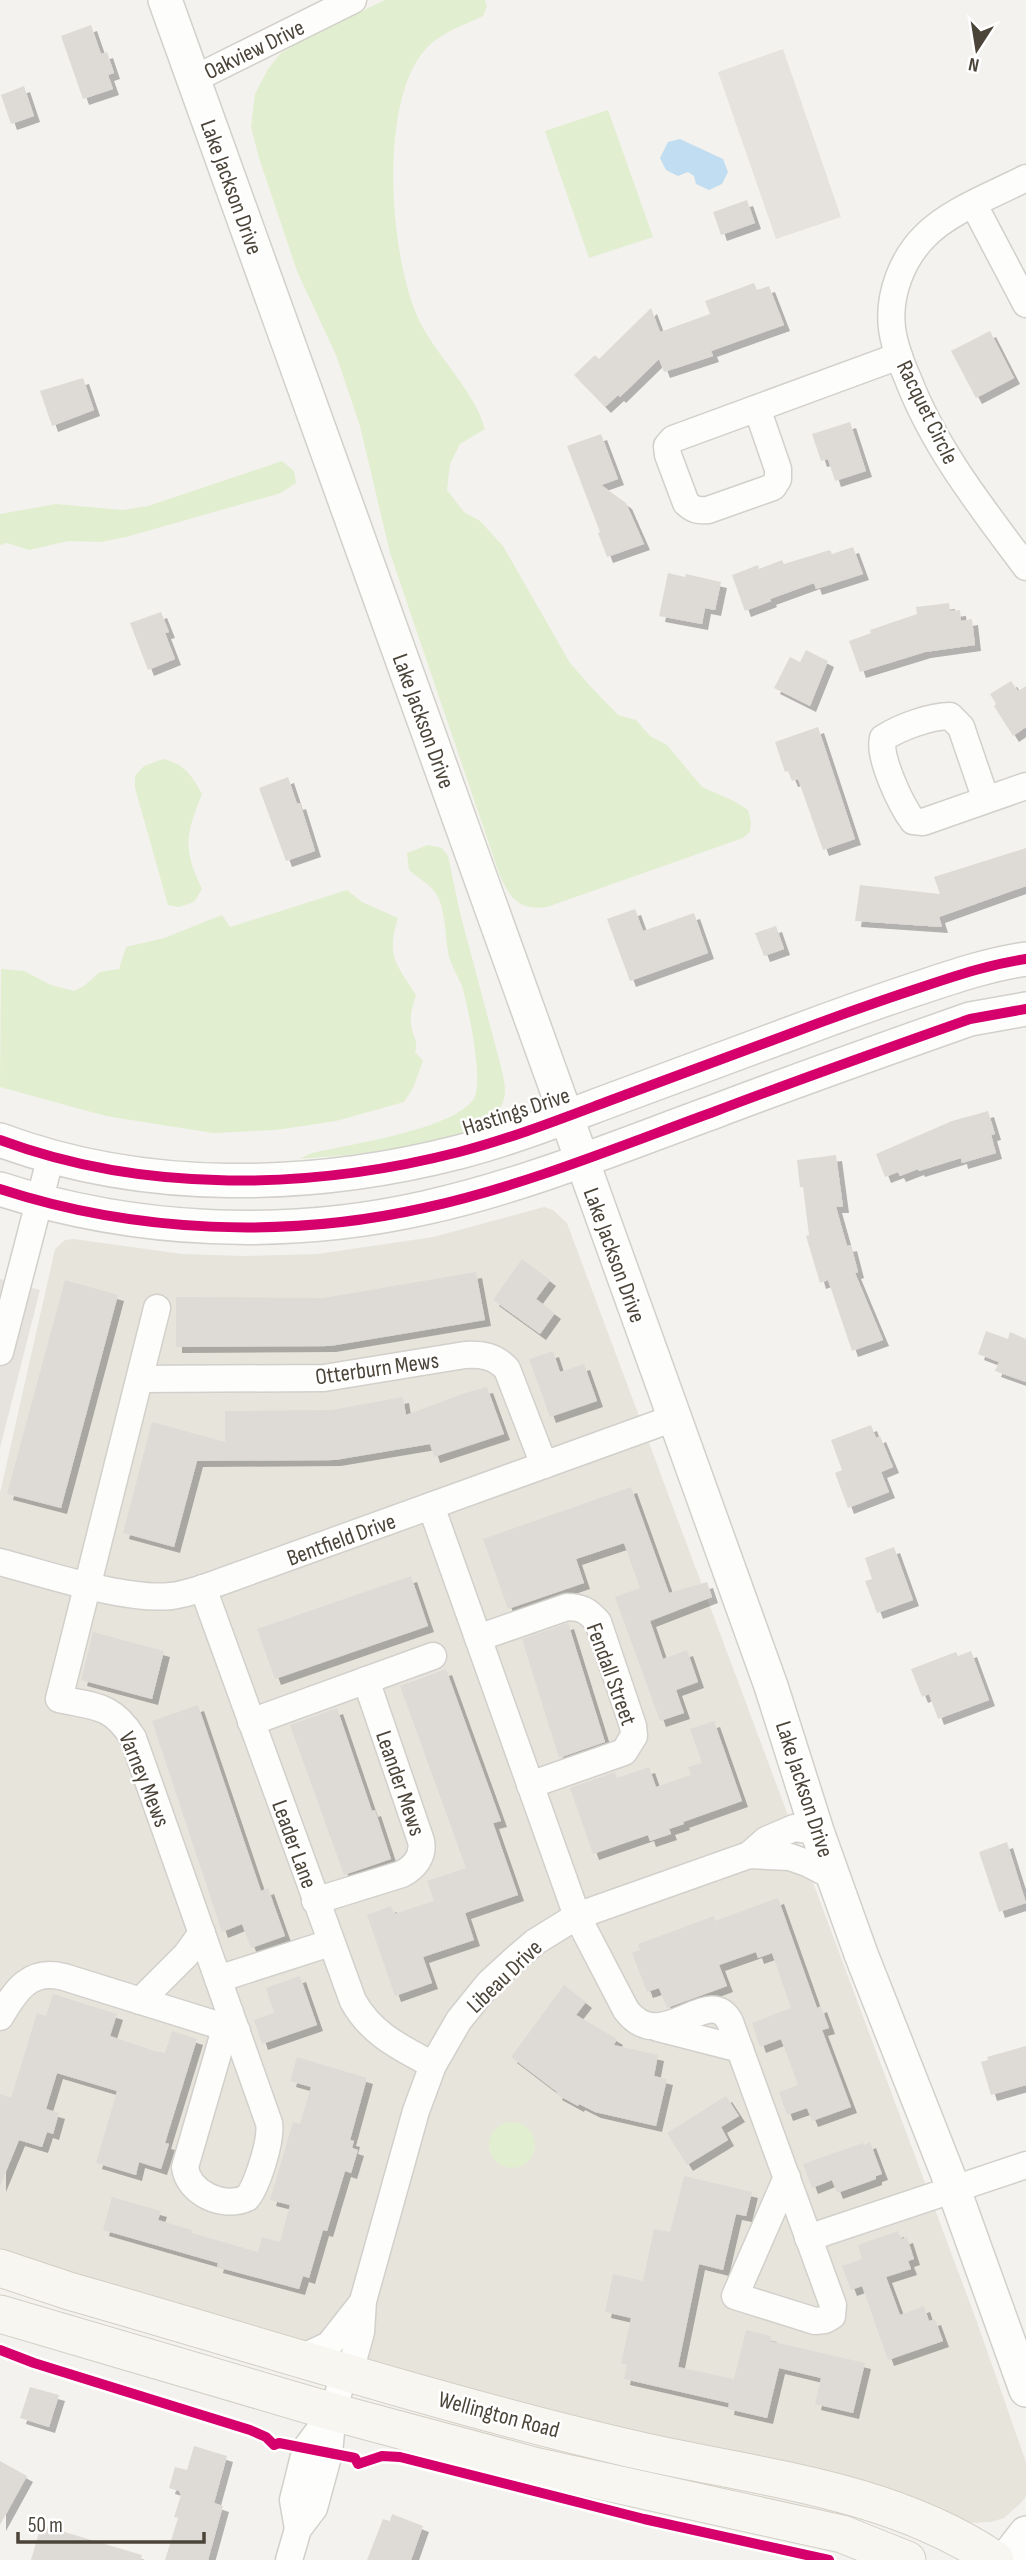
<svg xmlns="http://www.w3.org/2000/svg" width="1026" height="2560" font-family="'Sofia Sans Condensed',sans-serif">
<defs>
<filter id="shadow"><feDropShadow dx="6" dy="6" stdDeviation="0" flood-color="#0004"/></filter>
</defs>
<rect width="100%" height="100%" fill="#f4f2ee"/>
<polygon fill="#e7e4dc" points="544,1207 553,1210 567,1223 977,2322 1026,2462 1026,2496 1022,2502 1004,2518 991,2522 968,2523 400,2370 0,2253 0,1493 55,1249 65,1240 74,1239 182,1254 243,1256 317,1254 433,1237"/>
<g fill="#e1eecf">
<path d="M385 0H485L487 6 483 16C462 26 439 33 424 51 378 106 390 259 419 320 438 359 473 388 485 429L460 444 450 464 447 490 464 512 480 521 503 546 570 663 591 687 618 715 636 720 650 736 667 745 702 787 734 801 748 810 751 822 750 832 743 838 547 907C519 911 511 899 500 876L390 553 360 426 336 355 297 271 259 158 251 127 255 94 268 69 280 54 305 38Z"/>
<polygon points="608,110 653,237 589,258 545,131"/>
<polygon points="282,461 294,471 296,483 281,493 126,537 101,542 68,541 29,550 7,543 0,545 0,514 56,504 123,510 148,506"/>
<path d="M163 759C185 764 192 776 202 794 186 835 182 847 202 889L194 902 179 907 168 905 135 788V776L144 766Z"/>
<path d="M428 845 442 848 448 856 460 913 499 1059C502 1072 508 1089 503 1102 487 1148 343 1155 300 1159L309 1154C348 1144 449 1131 473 1100 485 1085 468 1006 462 986 458 976 452 967 449 957 445 938 446 917 439 899 433 885 420 880 409 870L407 853Z"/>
<path d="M347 890 362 902 398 918C386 957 396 963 416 995 412 1007 409 1017 412 1030 415 1039 418 1043 415 1052L423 1061 413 1088 404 1102 336 1121 276 1130 213 1133 106 1116 0 1087 1 969 24 971 51 985 74 991 84 986 100 972 119 969 126 947 164 938 222 915 230 927Z"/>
<circle cx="512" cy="2145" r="23"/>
</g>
<g fill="#e6e3df">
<polygon points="783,49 841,217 776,239 718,72"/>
<polygon points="0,1279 40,1290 0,1448"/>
</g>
<polygon fill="#c0ddf1" points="680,139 723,159 728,172 722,184 709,190 696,184 694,176 688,172 678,176 666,170 660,158 668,142"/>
<g fill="#dedbd6" filter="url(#shadow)">
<polygon points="91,25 101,54 107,52 114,73 108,75 113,89 83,99 61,36"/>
<polygon points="24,86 34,116 11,124 1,95"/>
<polygon points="747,200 755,223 721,235 713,212"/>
<polygon points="754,283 757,290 769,286 784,325 711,351 713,356 664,372 659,359 620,397 618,395 605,407 574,375 595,355 599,359 651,308 660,332 710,314 705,301"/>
<polygon points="990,331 1014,378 976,398 951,351"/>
<polygon points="83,378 94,410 52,426 40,391"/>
<polygon points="850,422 866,471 835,481 828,459 821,461 812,434"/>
<polygon points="601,434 618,479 601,485 626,503 644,544 607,557 598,533 600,532 567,446"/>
<polygon points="853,547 863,574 816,589 814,583 770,599 771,601 745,611 732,575 758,565 759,569 782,560 784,564 830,550 832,554"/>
<polygon points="668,573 685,577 686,574 721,582 715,610 705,608 702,624 659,616"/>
<polygon points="949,603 950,611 960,610 961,621 972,619 975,645 925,652 860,672 849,641 871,633 870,630 917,614 916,607"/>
<polygon points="161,612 169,632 165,633 175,659 148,670 130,623"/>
<polygon points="806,650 828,661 810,706 774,688 790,657 800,662"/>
<polygon points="1011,681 1018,691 1026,686 1026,727 1013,736 994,706 996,704 990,694"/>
<polygon points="818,727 855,839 823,850 798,779 792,781 788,771 785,772 775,742"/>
<polygon points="288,777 297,804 300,803 315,851 286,861 259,788"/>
<polygon points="1026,848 1026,886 939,917 942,927 855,921 860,885 940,894 934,877"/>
<polygon points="635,909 643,931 694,913 708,953 630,981 607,919"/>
<polygon points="776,926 784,949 764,956 755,933"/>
<polygon points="988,1111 995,1134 991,1135 996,1153 962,1163 961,1158 919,1171 918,1169 900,1176 898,1172 885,1177 876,1154 952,1121"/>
<polygon points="836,1155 843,1207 836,1207 847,1246 851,1245 858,1272 855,1273 883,1340 852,1351 828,1280 820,1283 806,1236 809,1235 803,1187 800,1187 797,1160"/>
<polygon points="522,1259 550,1280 536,1299 555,1313 540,1334 493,1300"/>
<polygon points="476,1272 485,1320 330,1346 176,1347 176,1297 323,1298"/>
<polygon points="65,1280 118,1295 61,1508 7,1494"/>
<polygon points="986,1331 1008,1339 1010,1332 1026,1339 1026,1382 995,1371 999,1362 978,1354"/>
<polygon points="553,1351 560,1372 584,1364 597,1401 550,1417 529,1359"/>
<polygon points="487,1387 504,1434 434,1457 430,1444 335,1460 197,1461 174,1547 123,1533 152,1422 225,1442 225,1411 332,1410 403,1397 406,1415 465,1393"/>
<polygon points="871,1425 876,1438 880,1436 893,1467 881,1472 889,1492 848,1508 835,1473 842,1470 831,1440"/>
<polygon points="631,1487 669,1593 707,1582 712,1597 650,1621 663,1659 687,1650 698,1682 676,1690 684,1713 660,1721 615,1597 640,1588 624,1543 576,1559 584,1583 508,1609 483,1539"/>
<polygon points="894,1547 913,1600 877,1613 865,1581 872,1579 865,1558"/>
<polygon points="411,1576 428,1626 275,1679 257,1629"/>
<polygon points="568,1623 605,1742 559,1758 522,1639"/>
<polygon points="93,1632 164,1651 152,1699 81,1680"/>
<polygon points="971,1651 989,1700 938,1719 929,1694 922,1697 911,1669 956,1652 958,1656"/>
<polygon points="446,1669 501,1821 493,1823 518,1895 465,1913 474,1940 423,1957 432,1983 395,1996 367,1915 391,1906 394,1914 434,1901 427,1881 466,1868 400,1686"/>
<polygon points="198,1705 261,1891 268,1888 285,1936 251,1948 242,1924 222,1932 152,1721"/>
<polygon points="337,1708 372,1811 375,1810 391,1859 344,1875 290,1725"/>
<polygon points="714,1721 742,1801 683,1822 684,1824 669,1829 671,1834 650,1841 648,1835 593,1854 570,1788 615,1772 617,1778 649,1767 656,1787 691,1775 688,1767 702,1763 690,1729"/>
<polygon points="1007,1842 1026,1903 999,1912 979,1852"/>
<polygon points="778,1898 817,2008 821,2006 829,2028 822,2030 851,2107 812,2121 807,2108 787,2115 779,2092 798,2085 781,2039 760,2047 752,2023 791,2008 772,1953 758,1958 756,1952 719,1965 727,1986 667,2008 659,1988 647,1992 632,1953 640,1950 638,1944 682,1928 714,1916 715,1921"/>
<polygon points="300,1976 317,2025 262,2044 254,2020 274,2013 266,1988"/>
<polygon points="564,1985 586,2002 576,2015 617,2039 614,2045 658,2055 654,2076 667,2079 656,2126 595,2112 579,2104 578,2106 556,2094 557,2092 511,2057"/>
<polygon points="53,1994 117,2014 110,2036 155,2051 165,2053 172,2031 197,2039 165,2143 169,2144 161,2169 139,2162 136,2175 96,2163 117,2091 57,2073 46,2109 59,2113 53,2134 47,2132 42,2147 19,2140 0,2186 0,2094 11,2098 37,2013 46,2016"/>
<polygon points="1026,2046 1026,2085 991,2095 981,2062 988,2060 987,2057"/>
<polygon points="297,2057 367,2078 350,2140 354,2141 352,2148 358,2150 351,2173 345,2171 327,2231 323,2230 309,2278 303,2276 299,2289 217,2267 218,2263 103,2230 112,2197 161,2211 158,2220 192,2230 192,2233 258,2252 262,2237 280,2242 290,2205 270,2200 293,2122 300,2124 311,2087 290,2081"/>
<polygon points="726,2096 739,2116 721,2127 728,2140 687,2165 667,2133"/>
<polygon points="870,2142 882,2174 876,2176 876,2179 837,2193 832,2180 812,2188 803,2164 863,2143 864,2145"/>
<polygon points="684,2176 752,2192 746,2216 736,2214 723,2270 699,2264 678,2367 734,2379 746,2330 771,2336 770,2341 865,2363 853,2413 815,2404 821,2378 779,2368 767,2418 728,2409 729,2403 624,2379 627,2365 621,2363 631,2318 605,2312 613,2274 643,2281 654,2229 670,2232"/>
<polygon points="898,2231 901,2239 907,2237 914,2259 908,2261 911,2269 886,2277 900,2315 924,2306 929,2321 935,2319 943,2341 888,2360 862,2286 851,2290 842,2266 862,2259 858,2245"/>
<polygon points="30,2387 59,2395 49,2427 20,2418"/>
<polygon points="194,2446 227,2456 214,2503 223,2506 208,2560 165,2560 178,2518 174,2517 181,2495 179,2491 169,2488 175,2467 187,2470"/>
<polygon points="0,2461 27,2476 0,2525"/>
<polygon points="392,2514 423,2526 411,2560 367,2560 383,2519 390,2521"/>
<polygon points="41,2525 142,2555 141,2560 31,2560"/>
</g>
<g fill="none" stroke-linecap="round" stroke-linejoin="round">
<defs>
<g id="minor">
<polyline points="194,79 353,0"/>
<path d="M1026 178C995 194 949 211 925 236 902 259 888 295 892 328 894 346 901 363 908 379 935 449 982 508 1026 567"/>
<polyline points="974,205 1026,304"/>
<path d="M757 408 778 469V479L773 487 708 510C698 511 694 510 686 503L668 455 667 446 673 439 899 356"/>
<path d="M986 800 961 727 950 716C930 716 901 727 883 738 878 757 901 805 913 821L923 822 1026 786"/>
<path d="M157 1308 59 1699C95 1707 112 1704 133 1738L218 1979C235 2027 252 2075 269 2123 272 2140 257 2186 247 2198 223 2209 188 2193 185 2167L230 2012"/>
<polyline points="0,1352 51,1156"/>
<path d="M140 1379 324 1378 465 1355C482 1354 495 1356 507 1369L544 1465"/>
<path d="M431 1506 577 1916 626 2010C662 2058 709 1981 730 2022L833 2305 832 2316 825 2320 815 2321 735 2296 787 2177"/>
<path d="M0 1562C45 1574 126 1601 171 1596 189 1594 206 1587 223 1581L674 1418"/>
<path d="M203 1588 353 2001C371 2034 401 2048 433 2065"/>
<path d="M478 1638 567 1607C582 1607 588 1611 598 1622L633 1726 634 1736 624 1752 530 1785"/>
<polyline points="251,1722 433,1656"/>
<polyline points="749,1855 766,1840 794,1828 817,1831"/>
<path d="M315 1901 402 1874C415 1867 424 1856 421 1841L366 1680"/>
<polyline points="218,1979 330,1943"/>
<polyline points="140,2001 186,1955 202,1933"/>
<path d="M0 2017C16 1990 30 1968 64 1977L237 2031"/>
<polyline points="658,2028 740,2049"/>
<polyline points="808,2238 1026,2165"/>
<polyline points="301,2358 329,2345 362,2303"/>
<polyline points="298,2529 293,2500 306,2448 332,2413"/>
<polyline points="289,2560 298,2529 314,2508 329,2453 333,2412 345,2370 353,2361 361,2332 363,2301 416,2111 433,2065 459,2020 489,1983 514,1960 535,1942 577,1916 749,1855 790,1857 807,1863 834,1877"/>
</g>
<g id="tertiary">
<polyline points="165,0 771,1686 817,1831 861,1954 954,2190 1026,2390"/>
<path d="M0 1140C145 1194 311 1190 459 1152 509 1139 558 1120 606 1102 668 1079 730 1056 792 1033 837 1016 882 1000 928 985 961 974 992 964 1026 959"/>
<path d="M0 1189C135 1233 286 1239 424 1208 524 1186 620 1146 716 1111 800 1079 885 1049 970 1019L1026 1009"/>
<polyline points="1005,2560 1026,2533"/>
</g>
<g id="secondary">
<path d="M0 2268 69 2291C255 2344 440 2404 628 2448 751 2477 887 2487 995 2560"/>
<polyline points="0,2314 333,2412 534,2466 842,2534 907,2560"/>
</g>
</defs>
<use href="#minor" stroke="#d2d0cb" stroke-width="29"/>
<use href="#tertiary" stroke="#d2d0cb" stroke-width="36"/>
<use href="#secondary" stroke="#d3cfc5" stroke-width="39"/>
<use href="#minor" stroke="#fdfdfc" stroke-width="26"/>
<use href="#tertiary" stroke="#fdfdfc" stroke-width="33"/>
<use href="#secondary" stroke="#f7f6f1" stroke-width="37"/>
<defs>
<g id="cycleway">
<path d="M0 1140C145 1194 311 1190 459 1152 509 1139 558 1120 606 1102 668 1079 730 1056 792 1033 837 1016 882 1000 928 985 961 974 992 964 1026 959"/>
<path d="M0 1189C135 1233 286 1239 424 1208 524 1186 620 1146 716 1111 800 1079 885 1049 970 1019L1026 1009"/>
<polyline points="0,2350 34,2363 250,2430 266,2437 274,2445 279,2443 355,2458 358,2464 382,2456 400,2457 644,2519 829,2560"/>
</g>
</defs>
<use href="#cycleway" stroke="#fff" stroke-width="15"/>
<use href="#cycleway" stroke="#d6006c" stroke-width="10"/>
</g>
<g text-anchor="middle" stroke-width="5" stroke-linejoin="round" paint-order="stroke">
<g font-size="23" fill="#4b4439" stroke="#fff">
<text transform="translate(254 49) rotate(-26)" y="8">Oakview Drive</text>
<text transform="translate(232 187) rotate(70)" y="8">Lake Jackson Drive</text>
<text transform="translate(928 412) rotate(64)" y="8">Racquet Circle</text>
<text transform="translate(424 721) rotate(70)" y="8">Lake Jackson Drive</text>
<text transform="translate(516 1111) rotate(-18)" y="8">Hastings Drive</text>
<text transform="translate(615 1255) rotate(70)" y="8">Lake Jackson Drive</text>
<text transform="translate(377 1368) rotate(-8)" y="8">Otterburn Mews</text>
<text transform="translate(341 1539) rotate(-20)" y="8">Bentfield Drive</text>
<text transform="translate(612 1674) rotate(70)" y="8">Fendall Street</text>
<text transform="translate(145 1779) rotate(68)" y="8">Varney Mews</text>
<text transform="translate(401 1783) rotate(71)" y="8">Leander Mews</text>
<text transform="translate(805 1789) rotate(72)" y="8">Lake Jackson Drive</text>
<text transform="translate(295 1844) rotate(70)" y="8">Leader Lane</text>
<text transform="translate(504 1976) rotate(-44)" y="8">Libeau Drive</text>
<text transform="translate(499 2414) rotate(15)" y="8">Wellington Road</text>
</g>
</g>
<g transform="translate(977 49) rotate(192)" stroke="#ffffff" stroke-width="5" paint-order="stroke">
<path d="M0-5L12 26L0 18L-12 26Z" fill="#4b4439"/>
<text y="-10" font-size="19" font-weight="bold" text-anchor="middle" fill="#4b4439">N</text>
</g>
<path d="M18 2532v10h186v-10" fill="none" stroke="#4b4439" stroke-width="3.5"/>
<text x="28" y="2532" font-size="21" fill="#4b4439" stroke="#ffffff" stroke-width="5" paint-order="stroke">50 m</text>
</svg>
